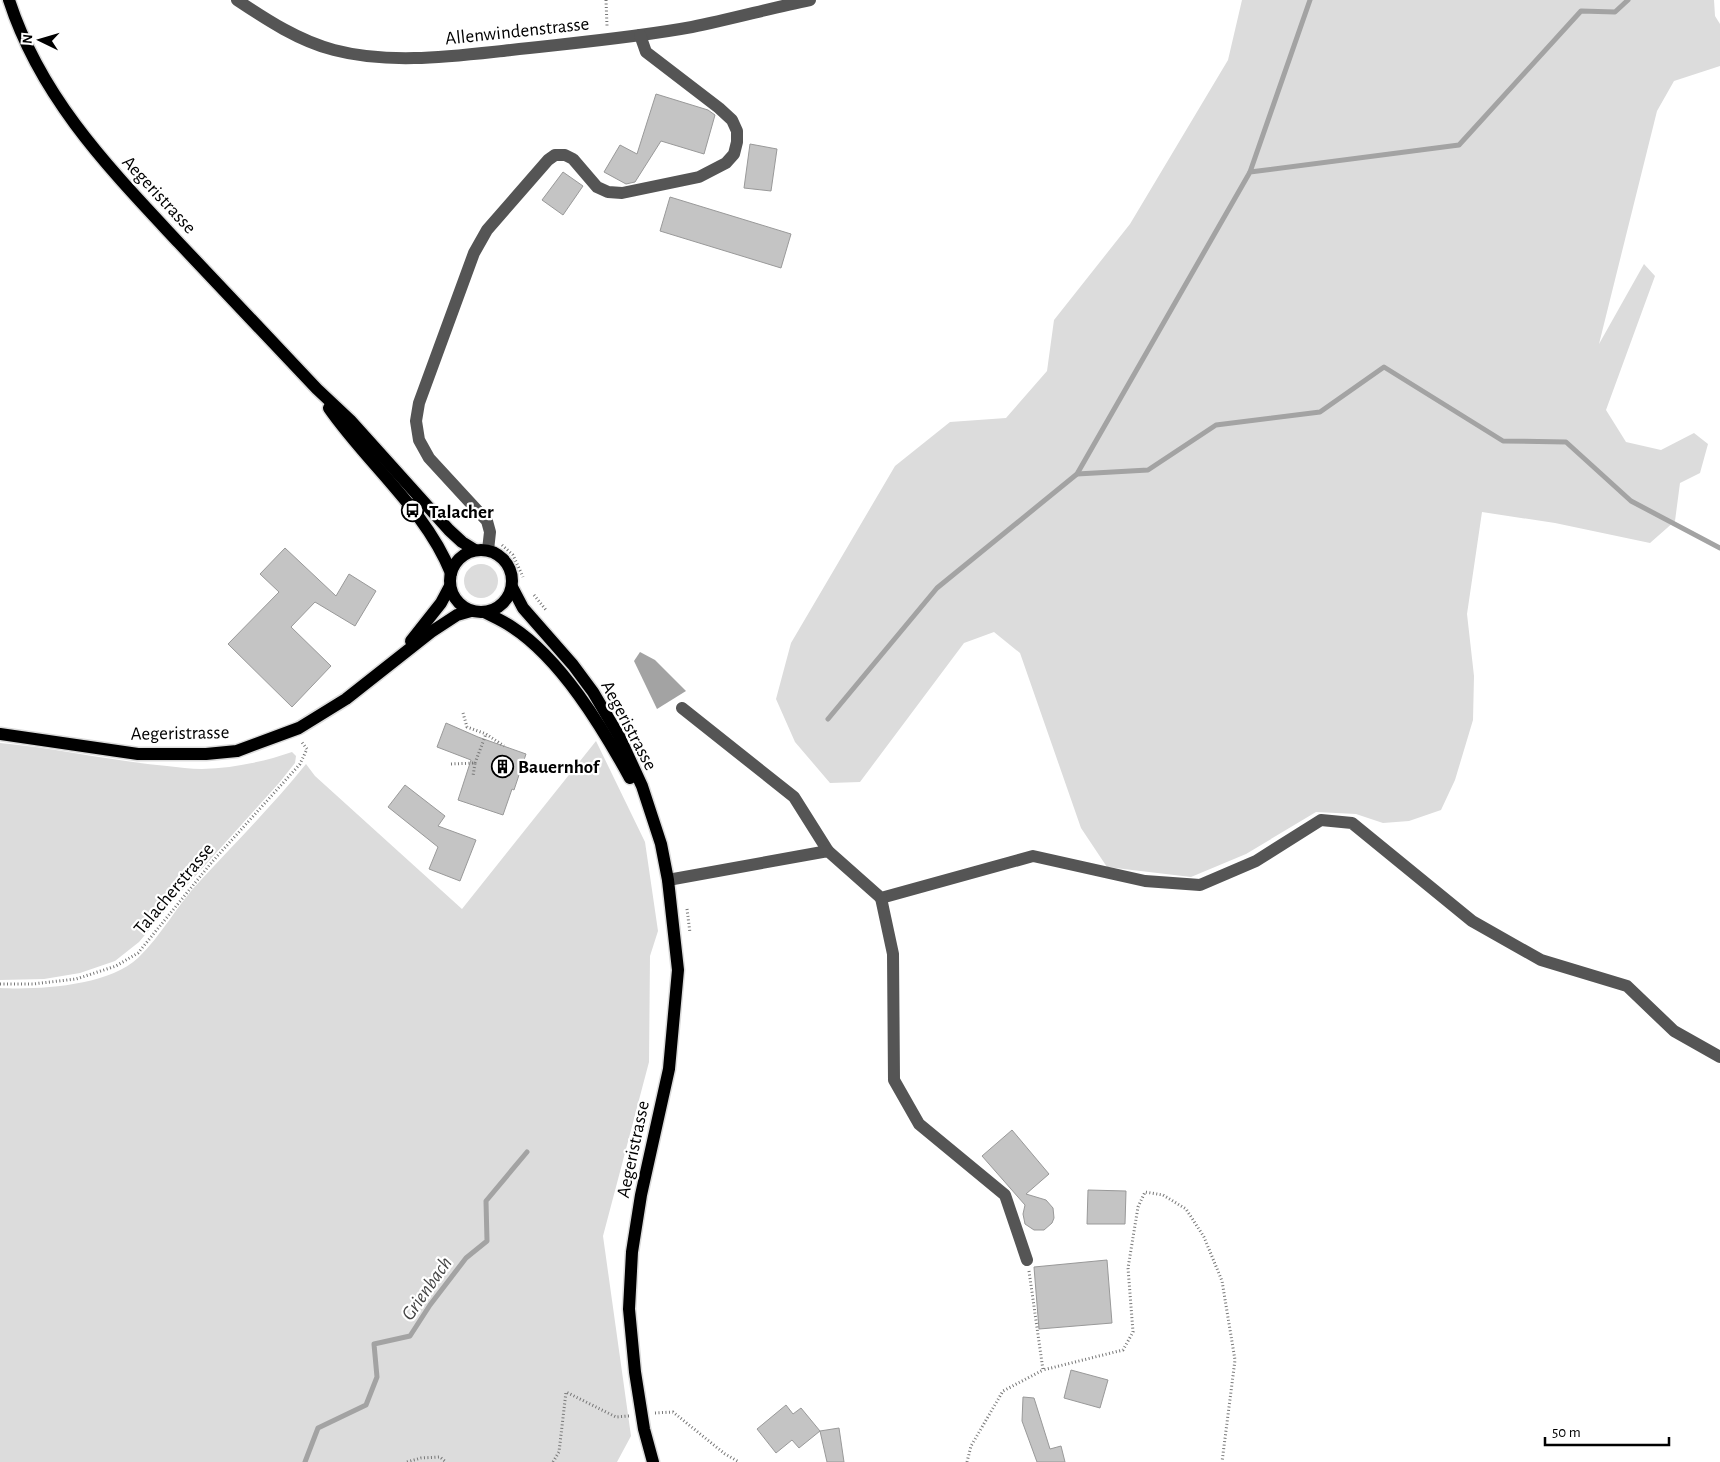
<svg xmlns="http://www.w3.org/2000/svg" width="1720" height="1462" font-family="'Alegreya Sans',sans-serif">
<rect width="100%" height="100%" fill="#fff"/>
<g fill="#dcdcdc">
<polygon points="1242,0 1714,0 1715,16 1720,24 1720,66 1674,81 1657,111 1599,344 1644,264 1655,276 1606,410 1626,442 1661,450 1694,433 1708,444 1700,473 1680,483 1675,521 1650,543 1555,523 1482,512 1467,614 1474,676 1473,720 1455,780 1441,810 1409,821 1383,823 1356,814 1316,812 1246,854 1191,877 1107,867 1081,828 1020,653 994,632 964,643 860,782 830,783 795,742 776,699 791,643 895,466 950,422 1006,418 1047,371 1054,320 1130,224 1228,60"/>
<circle cx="481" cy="581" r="17"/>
<path d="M596 741 645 842 658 931 650 956 649 1062 603 1236 631 1436 617 1462H0V988C39 990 108 986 138 958 162 935 177 905 200 881 236 842 273 805 306 764L315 776 462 909Z"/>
<path d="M0 743C56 748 111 761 167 766 179 767 190 769 202 769 233 768 263 762 292 752L296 756 295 763 279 783 180 893 139 942 115 961 80 973 44 979 0 980Z"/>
</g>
<polygon fill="#a3a3a3" points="640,652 655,660 686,691 657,709 634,661"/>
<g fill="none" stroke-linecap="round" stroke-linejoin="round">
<g stroke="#a3a3a3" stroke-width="5">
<polyline points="1250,172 1310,0"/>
<polyline points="1077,474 1148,470 1216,425 1320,412 1384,367 1503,441 1566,442 1631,501 1720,548"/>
<polyline points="828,719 937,588 1077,474 1250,172 1459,145 1581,11 1615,12 1628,0"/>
<polyline points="305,1462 318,1428 366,1405 377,1377 374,1344 410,1336 430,1305 466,1258 487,1241 486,1201 527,1152"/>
</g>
</g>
<g fill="#c4c4c4" stroke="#999">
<polygon points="656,94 708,110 715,115 704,154 661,141 635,182 626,184 604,172 620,145 637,154"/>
<polygon points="750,144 777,149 771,191 744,188"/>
<polygon points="563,172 583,186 563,215 542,200"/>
<polygon points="670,197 791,234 781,268 660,231"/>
<polygon points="285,548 336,596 349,574 376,591 355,626 315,602 291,627 331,666 292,707 228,644 279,592 260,574"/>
<polygon points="446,723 478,737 526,754 514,790 512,789 503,815 458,800 471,760 437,747"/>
<polygon points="405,785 445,816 438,826 476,840 460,881 429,869 438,847 388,807"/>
<polygon points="1012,1130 1049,1174 1026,1194 1046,1200 1053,1208 1054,1218 1052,1223 1044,1230 1034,1230 1025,1224 1023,1214 1025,1205 982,1156"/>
<polygon points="1088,1190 1126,1191 1125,1224 1087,1224"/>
<polygon points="1107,1260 1112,1323 1039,1329 1034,1267"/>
<polygon points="1071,1370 1108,1380 1100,1408 1064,1398"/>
<polygon points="1023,1397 1034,1398 1050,1449 1061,1446 1065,1462 1037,1462 1022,1421"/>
<polygon points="786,1405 793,1414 801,1408 820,1431 799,1448 792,1440 776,1453 757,1429"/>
<polygon points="839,1428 844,1462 827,1462 820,1431"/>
</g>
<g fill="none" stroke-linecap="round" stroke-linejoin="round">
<defs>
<g id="major">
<path d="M9 0C41 99 110 169 179 243 225 292 271 341 317 389L350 420 449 530 462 542 475 550"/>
<path d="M329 408C367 463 426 510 451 573"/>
<circle cx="481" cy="581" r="31"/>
<polyline points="512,587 523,608 573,665 593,692 619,736 642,786 661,844 668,880 678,970 669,1069 641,1195 632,1252 629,1309 635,1372 644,1429 653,1462"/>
<path d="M484 612C494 617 503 621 512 627 561 659 602 727 630 778"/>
<polyline points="411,641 441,603 450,586"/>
<polyline points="0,734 138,754 206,754 237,751 299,728 346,699 431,632 457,615 471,611"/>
</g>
</defs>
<use href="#major" stroke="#dbdbdb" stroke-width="15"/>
<g stroke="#777" stroke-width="3" stroke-dasharray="1 2.5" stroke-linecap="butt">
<polyline points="606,0 607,26"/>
<polyline points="502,545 513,555 523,577"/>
<polyline points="534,595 546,610"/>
<polyline points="463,713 467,727 486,734 504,746"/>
<polyline points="475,763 486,734"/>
<polyline points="451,764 475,763 473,776"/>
<polyline points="687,909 690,933"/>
<polyline points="0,984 33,984 76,979 116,966 138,953 212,862 300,764 307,749 301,741"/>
<polyline points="1029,1271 1043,1370 1123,1350 1133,1332 1128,1268 1138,1207 1145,1192 1163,1195 1186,1209 1204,1237 1222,1281 1235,1360 1222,1462"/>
<polyline points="655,1413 673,1412 725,1454 739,1462"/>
<polyline points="407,1462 421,1458 440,1457 446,1462"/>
<polyline points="553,1462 559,1452 566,1392 616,1417 629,1416"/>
<polyline points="967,1462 971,1446 1003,1391 1043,1370"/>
</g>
<g stroke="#555" stroke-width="12">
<path d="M237 0C267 20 299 41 334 50 391 65 454 56 511 50 572 43 632 38 692 27 732 19 771 8 810 0"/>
<polyline points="488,550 490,532 487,521 429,458 419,440 416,421 419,403 474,253 487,230 548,160 555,155 565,155 573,159 597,187 608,192 622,193 699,177 726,163 734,154 737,142 737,131 732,120 719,108 646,52 640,35"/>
<polyline points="682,708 794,797 828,851"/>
<polyline points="668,880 828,851 881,898 1033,856 1145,881 1200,885 1256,861 1321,820 1352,823 1472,921 1541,960 1627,986 1674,1031 1720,1057"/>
<polyline points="881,898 893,954 894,1080 919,1124 1005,1195 1027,1260"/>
</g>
<use href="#major" stroke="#000" stroke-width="12"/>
</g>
<defs>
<symbol id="bus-ring" viewBox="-11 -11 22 22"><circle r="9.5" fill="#fff" stroke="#000" stroke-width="1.5"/><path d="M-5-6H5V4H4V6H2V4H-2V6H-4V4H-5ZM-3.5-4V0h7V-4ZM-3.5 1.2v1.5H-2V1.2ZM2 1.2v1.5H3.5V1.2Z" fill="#000"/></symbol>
<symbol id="building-ring" viewBox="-11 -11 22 22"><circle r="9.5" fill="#fff" stroke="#000" stroke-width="1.5"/><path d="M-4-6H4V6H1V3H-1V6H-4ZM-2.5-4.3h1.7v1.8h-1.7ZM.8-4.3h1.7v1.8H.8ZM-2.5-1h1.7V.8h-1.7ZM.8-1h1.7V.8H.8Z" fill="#000"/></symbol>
</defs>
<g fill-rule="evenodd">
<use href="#bus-ring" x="400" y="498" width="25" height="25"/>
<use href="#building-ring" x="490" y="754" width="25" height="25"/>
</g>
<g text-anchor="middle" stroke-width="4.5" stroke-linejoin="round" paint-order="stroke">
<g font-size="19" fill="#000" stroke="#fff">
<text transform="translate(517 30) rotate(-6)" y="7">Allenwindenstrasse</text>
<text transform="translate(160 194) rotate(47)" y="7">Aegeristrasse</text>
<text transform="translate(630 725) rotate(62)" y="7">Aegeristrasse</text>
<text transform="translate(180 732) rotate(-1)" y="7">Aegeristrasse</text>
<text transform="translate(173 888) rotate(-50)" y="7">Talacherstrasse</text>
<text transform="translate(632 1149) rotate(-78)" y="7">Aegeristrasse</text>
</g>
<g font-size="19" font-weight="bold" fill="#000" stroke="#fff" text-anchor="start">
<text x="429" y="518">Talacher</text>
<text x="518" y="773">Bauernhof</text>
</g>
<g font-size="20" font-style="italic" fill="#444" stroke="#fff">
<text transform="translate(426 1288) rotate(-55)" y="7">Grienbach</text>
</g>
</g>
<g transform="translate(40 40) rotate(275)" stroke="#ffffff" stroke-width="4" paint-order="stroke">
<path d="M0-4L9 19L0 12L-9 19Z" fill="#000000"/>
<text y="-8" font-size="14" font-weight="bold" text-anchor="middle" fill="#000000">N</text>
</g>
<path d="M1545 1437v8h124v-8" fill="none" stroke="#000000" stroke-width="2.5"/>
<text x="1552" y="1437" font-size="15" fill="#000000" stroke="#ffffff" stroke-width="4" paint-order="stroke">50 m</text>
</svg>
